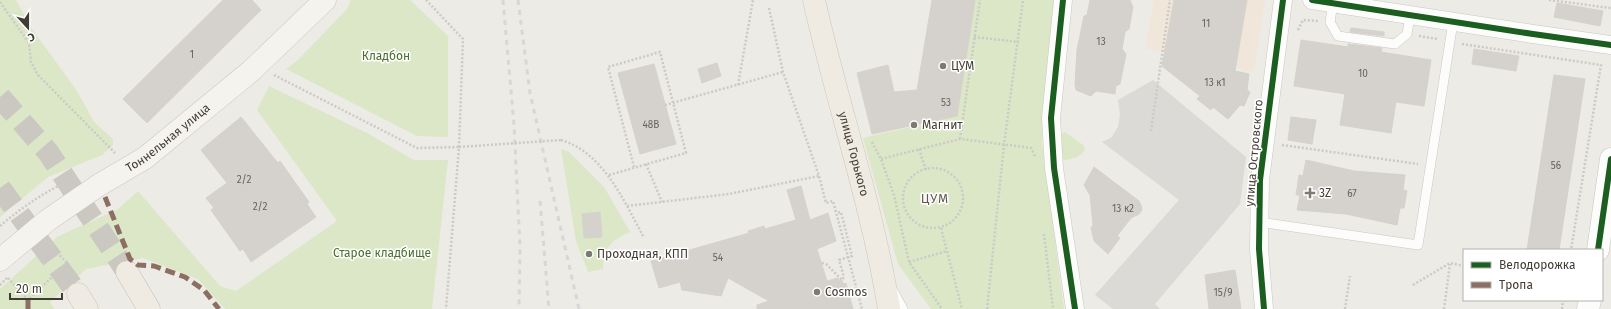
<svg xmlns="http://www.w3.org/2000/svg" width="1611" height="309" font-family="'Fira Sans',sans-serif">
<rect width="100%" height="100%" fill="#edebe6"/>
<polygon fill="#f0e6d9" points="1154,0 1265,0 1254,72 1145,49"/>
<g fill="#dbe7c7">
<polygon points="0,0 16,0 32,29 77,91 94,122 113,139 113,145 102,155 48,177 0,217"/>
<polygon points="351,0 410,0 448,36 448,137 417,136 286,69 298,60 347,9"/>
<polygon points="975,0 1056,0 1044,101 1042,144 1064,309 931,309 898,264 863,138 957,116"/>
<polygon points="269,86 367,133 414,160 448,160 432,309 225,309 198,279 143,258 86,269 50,302 54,309 0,309 0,289 57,237 118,209 138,191 220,286 236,291 337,221 257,110"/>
<path d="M1065 132 1083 145 1085 149C1082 156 1071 160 1064 160L1062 157V134Z"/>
<path d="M561 149 569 152 604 187 630 232C610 241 604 247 603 269L588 272 576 241Z"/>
</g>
<polygon fill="#dcdad6" points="1153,80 1246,157 1240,204 1155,304 1160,309 1113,309 1095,295 1179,200 1102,142 1111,138 1118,127 1120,115 1118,100"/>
<g fill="#d5d2cd" stroke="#d5d2cc">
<polygon points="223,0 252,0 261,10 147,123 123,99"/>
<polygon points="932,0 975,0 957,116 872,134 857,73 888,65 894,92 917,90"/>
<polygon points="1090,0 1130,0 1133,7 1129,29 1125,32 1122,49 1126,54 1120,84 1116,86 1115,94 1096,91 1091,96 1076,90 1075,84 1077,50 1084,16 1087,15"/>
<polygon points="1174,0 1247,0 1235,71 1249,74 1247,90 1250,92 1244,106 1240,105 1228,119 1213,107 1211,110 1197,99 1200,96 1162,66"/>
<polygon points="1557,3 1603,11 1600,26 1554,17"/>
<polygon points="1351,28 1384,32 1384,36 1350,32"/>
<polygon points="1301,40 1348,47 1348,44 1382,48 1381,52 1431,60 1424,106 1396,102 1391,133 1340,125 1345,94 1294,86"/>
<polygon points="1474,49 1519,56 1516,71 1472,64"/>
<polygon points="717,63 721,76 702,83 698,69"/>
<polygon points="654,64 676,144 640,154 618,73"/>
<polygon points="1554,75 1585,79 1559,250 1527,250"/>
<polygon points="241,117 278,163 280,161 309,202 307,204 316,217 251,262 243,249 240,251 211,210 214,208 206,198 227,183 201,150"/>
<polygon points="1291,117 1316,120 1312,144 1288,140"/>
<polygon points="1306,160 1354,171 1405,175 1403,190 1407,191 1404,208 1400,208 1397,225 1346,214 1297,210 1300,195 1296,195 1299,175 1303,176"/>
<polygon points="1094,167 1139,201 1141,205 1142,210 1139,214 1131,218 1117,236 1120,238 1108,254 1094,241 1091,228 1093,225 1090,195 1084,185"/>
<polygon points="801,186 810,220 828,213 836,241 817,249 827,281 838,278 839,281 842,280 843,284 846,283 853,309 757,309 757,305 769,301 728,278 721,296 682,290 680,282 659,288 651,261 749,233 748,231 764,226 765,229 796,220 787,190"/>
<polygon points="600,212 602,237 584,238 582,214"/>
<polygon points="1235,270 1241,309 1209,309 1205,275"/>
</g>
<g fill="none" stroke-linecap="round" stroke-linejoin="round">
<g stroke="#cbc8c2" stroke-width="22" stroke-dasharray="22 11" stroke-linecap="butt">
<polyline points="0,97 48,152 127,272"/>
<polyline points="0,188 78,294"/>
</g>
<defs>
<g id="service">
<polyline points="1333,3 1330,22 1338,36 1395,44 1407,34 1410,16"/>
<polyline points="1259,222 1418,245 1453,22"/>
<polyline points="893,291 903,309"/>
</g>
<g id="minor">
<polyline points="1063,0 1051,118 1054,168 1075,309"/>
<polyline points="1312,0 1533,34 1611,45"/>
<polyline points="1264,309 1259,249 1260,180 1283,0"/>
</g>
<g id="tertiary">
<polyline points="1598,250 1611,159"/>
<polyline points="1588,309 1590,300"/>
</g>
<g id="secondary">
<path id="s1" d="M0 260 48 220 99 185 145 158 251 71 325 0"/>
</g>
<g id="primary">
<path id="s2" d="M814 0C837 103 872 204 889 309"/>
<polyline points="127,272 149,309"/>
<polyline points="78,294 87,309"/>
</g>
</defs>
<use href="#service" stroke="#c9c7c2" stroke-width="10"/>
<use href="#minor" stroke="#c9c7c2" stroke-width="19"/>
<use href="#tertiary" stroke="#c9c7c2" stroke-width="23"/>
<use href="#secondary" stroke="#ccc8be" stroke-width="23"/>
<use href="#primary" stroke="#cec6b5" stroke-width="23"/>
<g stroke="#cbcac6" stroke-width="2.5" stroke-dasharray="2 2" stroke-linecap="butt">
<polyline points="426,0 463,39 459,147 446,309"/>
<polyline points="1549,0 1611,8"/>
<polyline points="0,2 29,43 31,62 38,75 115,153"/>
<polyline points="769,8 783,72 819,176 826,203 833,201 862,309"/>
<polyline points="1298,30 1303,20 1318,21"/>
<polyline points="1419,36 1438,39"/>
<polyline points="974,37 1019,42"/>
<polyline points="1462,44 1601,65 1571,250"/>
<polyline points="274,75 417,148 459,147"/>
<polyline points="738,85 753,0"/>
<polyline points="665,105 783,72"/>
<polyline points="1151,131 1170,0"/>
<polyline points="960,139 980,0"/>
<path d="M561 140C603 152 624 201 643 236"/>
<polyline points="872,142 881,159 894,195 909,262 942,309"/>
<polyline points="1282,145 1418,164"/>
<polyline points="919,149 926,170"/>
<polyline points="881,159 960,139 1031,148 1035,156"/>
<polyline points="646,164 662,202"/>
<circle cx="933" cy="198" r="30"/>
<polyline points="609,175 686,153 660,52 608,67 634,167"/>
<polyline points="627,206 729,194 819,176"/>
<path d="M0 226C20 209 40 195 64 183"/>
<polyline points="941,228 962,309"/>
<polyline points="1044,234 1053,309"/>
<polyline points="909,262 947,251"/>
<polyline points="822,263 826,264 842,280 844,277 839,260 852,256 841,212 836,213"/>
<polyline points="8,278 28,300 67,263 49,244"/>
<polyline points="0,285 7,278"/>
<polyline points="1413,285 1450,263 1464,266"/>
<polyline points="987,309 1004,145 1023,0"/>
<polyline points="1345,309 1350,276"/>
<polyline points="1444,309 1450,264"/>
<polyline points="1562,309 1563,300"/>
</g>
<use href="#service" stroke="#fcfcfb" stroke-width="9"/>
<use href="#minor" stroke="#fcfcfb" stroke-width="18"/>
<use href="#tertiary" stroke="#fcfcfb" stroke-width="22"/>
<use href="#secondary" stroke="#f5f3ed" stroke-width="22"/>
<use href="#primary" stroke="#efebe3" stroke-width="22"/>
<g stroke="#d8d7d7" stroke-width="3" stroke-dasharray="5 5" stroke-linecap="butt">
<polyline points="503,0 514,125 520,247 519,309"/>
<polyline points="518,0 530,93 579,309"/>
<polyline points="540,201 549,309"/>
</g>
<polyline stroke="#cbcac6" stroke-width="2.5" stroke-dasharray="2 2" stroke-linecap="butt" points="459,147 561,140"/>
<g stroke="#8d6e63" stroke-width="5" stroke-dasharray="10 5" stroke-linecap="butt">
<polyline points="105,197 130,259 138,265 154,266 185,277 204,290 219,309"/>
<polyline points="28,300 28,309"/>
</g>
<defs>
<g id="cycleway">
<polyline points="1063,0 1051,118 1054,168 1075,309"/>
<polyline points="1312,0 1533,34 1611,45"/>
<polyline points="1598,250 1611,159"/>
<polyline points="1264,309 1259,249 1260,180 1283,0"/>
</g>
</defs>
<use href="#cycleway" stroke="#fff" stroke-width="8"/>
<use href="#cycleway" stroke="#1b5e20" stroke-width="6"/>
</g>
<g fill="#7e7972" stroke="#fff" stroke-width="1.5">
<circle cx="943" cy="66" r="4"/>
<circle cx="914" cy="125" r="4"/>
<path d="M1308 187h4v4h4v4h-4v4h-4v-4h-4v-4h4z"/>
<circle cx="589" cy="254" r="4"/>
<circle cx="817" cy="292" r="4"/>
</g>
<g text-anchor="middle" stroke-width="3" stroke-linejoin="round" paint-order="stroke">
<g font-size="10" fill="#68635c">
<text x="1206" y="27">11</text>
<text x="1101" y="45">13</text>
<text x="192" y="58">1</text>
<text x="1363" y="77">10</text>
<text x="1215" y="86">13 к1</text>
<text x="946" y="106">53</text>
<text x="651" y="128">48В</text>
<text x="1556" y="169">56</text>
<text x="244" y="183">2/2</text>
<text x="1352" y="197">67</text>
<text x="260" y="210">2/2</text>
<text x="1123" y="212">13 к2</text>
<text x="718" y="261">54</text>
<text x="1223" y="296">15/9</text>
</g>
<g font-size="12" fill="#486f2c" stroke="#fff">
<text x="386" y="60">Кладбон</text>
<text x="382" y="257">Старое кладбище</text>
</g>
<g font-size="12" fill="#423c34" stroke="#fff" text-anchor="start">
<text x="951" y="70">ЦУМ</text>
<text x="922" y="129">Магнит</text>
<text x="1319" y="197">3Z</text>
<text x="597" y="258">Проходная, КПП</text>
<text x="825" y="296">Cosmos</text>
</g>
<g font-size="12" fill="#423c34" stroke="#fff">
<text dy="4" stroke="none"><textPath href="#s1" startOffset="208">Тоннельная улица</textPath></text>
<text transform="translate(1254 153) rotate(-85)" y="4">улица Островского</text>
<text dy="4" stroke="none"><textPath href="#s2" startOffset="159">улица Горького</textPath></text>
</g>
<g font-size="13" letter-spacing="1" fill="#64594c" stroke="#fff">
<text x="935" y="203">ЦУМ</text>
</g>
</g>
<rect x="1463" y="249" width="140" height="52" fill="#ffffff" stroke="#b3b1ae"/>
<rect x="1471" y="262" width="20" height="6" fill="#1b5e20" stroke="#b3b1ae"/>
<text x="1499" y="269" font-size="12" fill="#423c34">Велодорожка</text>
<rect x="1471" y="282" width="20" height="6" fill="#8d6e63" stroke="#b3b1ae"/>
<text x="1499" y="289" font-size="12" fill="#423c34">Тропа</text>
<g transform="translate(28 28) rotate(159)" stroke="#ffffff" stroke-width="3" paint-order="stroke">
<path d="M0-3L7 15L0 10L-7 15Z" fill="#423c34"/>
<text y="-6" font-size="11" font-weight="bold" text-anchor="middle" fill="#423c34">С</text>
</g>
<path d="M10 293v6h52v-6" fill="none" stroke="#423c34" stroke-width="2"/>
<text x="16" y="293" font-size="12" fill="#423c34" stroke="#ffffff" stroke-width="3" paint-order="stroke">20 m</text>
</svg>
